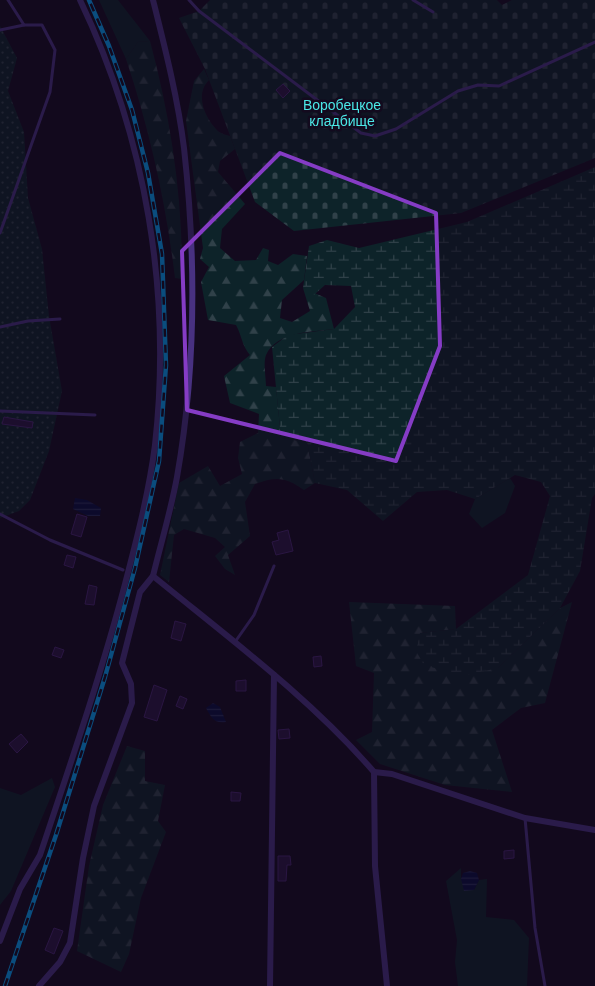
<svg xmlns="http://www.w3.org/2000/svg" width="595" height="986" font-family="Barlow,sans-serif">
<defs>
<pattern id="forest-firs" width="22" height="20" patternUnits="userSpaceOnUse" patternTransform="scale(1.25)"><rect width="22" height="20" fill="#0d2329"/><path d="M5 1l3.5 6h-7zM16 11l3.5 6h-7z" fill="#304149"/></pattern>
<pattern id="wetland-marsh" width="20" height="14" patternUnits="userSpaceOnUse" patternTransform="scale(1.25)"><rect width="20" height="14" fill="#0d2329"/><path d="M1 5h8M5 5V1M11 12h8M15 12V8" fill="none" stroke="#304149"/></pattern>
<pattern id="cemetery-stones" width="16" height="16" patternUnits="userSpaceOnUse" patternTransform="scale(1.25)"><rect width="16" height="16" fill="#0d2329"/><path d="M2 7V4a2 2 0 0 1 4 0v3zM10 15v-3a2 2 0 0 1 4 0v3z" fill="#304149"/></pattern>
<pattern id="garden-dots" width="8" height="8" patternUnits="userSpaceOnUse" patternTransform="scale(1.25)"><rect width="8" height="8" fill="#0d2329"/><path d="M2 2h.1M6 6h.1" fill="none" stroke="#304149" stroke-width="1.8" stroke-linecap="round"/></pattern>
<pattern id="water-rules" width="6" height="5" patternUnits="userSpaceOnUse" patternTransform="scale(1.25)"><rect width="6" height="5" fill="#050c3d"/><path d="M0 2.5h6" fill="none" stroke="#292e5a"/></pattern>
</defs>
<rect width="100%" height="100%" fill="#130a1e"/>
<g fill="#0d2329">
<polygon points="99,0 118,0 150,41 138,42 126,59"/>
<polygon points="510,478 515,486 505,513 482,528 469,514 475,499"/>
<polygon points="52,778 55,787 11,891 0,905 0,788 21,795"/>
<polygon points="461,868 461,879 474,890 479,880 487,879 486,917 514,920 529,938 527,986 458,986 455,962 457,940 446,881"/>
</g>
<g fill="url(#forest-firs)">
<path d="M150 41C171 119 183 199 182 279L175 278C166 203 150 131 126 59L138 42Z"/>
<path d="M204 69 209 80C195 94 204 116 216 129 219 133 226 135 230 136L235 149 220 161 218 172 245 204 222 229 220 248 235 261 256 260 263 248 269 250 268 261 278 265 293 254 307 256 304 280 282 300 280 318 292 322 310 311 303 288 326 298 334 329C312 332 277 331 266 355 263 363 266 378 266 386L276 387 281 438 307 442 315 483 304 490C286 477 276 476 255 484L245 502 250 536 228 555 235 575 225 569 215 556 225 547 215 538 184 529 174 535 169 582 160 575 179 483 208 466 220 486 242 474 238 458 240 442 258 433 259 414 230 403 224 376 250 355C242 346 242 336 236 325L208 320 201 282 209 267 200 259 203 248 186 121 194 81Z"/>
<polygon points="349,602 455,606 456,629 420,633 498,668 560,608 572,602 545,703 521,708 492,730 512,792 445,785 380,764 356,740 372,732 374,673 356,666"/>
<polygon points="127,746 145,751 145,781 165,785 158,821 166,832 141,898 129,954 121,972 77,951 89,866 103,805"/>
</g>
<polygon fill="url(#wetland-marsh)" points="595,167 595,494 592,498 580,571 560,608 498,668 463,676 424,665 416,651 420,633 456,629 528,575 550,496 541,482 515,475 475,499 447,490 417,492 383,521 347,490 315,483 307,442 281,438 272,347 288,335 334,329 355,307 351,286 325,285 314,295 303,288 309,246 327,240 359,248 467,222"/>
<polygon fill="url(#cemetery-stones)" points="210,0 497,0 502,5 512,0 595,0 595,158 461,213 294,231 255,202 205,69 179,18 199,11"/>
<polygon fill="url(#garden-dots)" points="0,26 17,58 8,91 24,132 28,198 42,249 49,316 62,391 49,451 30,500 19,511 0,518"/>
<g fill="url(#water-rules)">
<polygon points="75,498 87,500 101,508 100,516 88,516 73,509"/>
<path d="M213 703 220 707 226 722C214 724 211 717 206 708Z"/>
<polygon points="470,871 477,873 479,880 474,890 464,891 461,879 463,873"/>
</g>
<g fill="#291541" stroke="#46256f">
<polygon points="283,84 290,91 283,98 276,90"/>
<polygon points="4,417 33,422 32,428 2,424"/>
<polygon points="77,514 87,517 81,537 71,534"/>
<polygon points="288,530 293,551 276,555 272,542 279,540 277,533"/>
<polygon points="67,555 76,557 73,568 64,565"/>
<polygon points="89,585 97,587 94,605 85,604"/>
<polygon points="175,621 186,624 181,641 171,638"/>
<polygon points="55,647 64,650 61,658 52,655"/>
<polygon points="321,656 322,666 314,667 313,657"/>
<polygon points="246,680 246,691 236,691 236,681"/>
<polygon points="154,685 167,690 157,721 144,717"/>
<polygon points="180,696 187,699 183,709 176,706"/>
<polygon points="289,729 290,738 279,739 278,730"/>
<polygon points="21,734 28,742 17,753 9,744"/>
<polygon points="231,792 241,793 240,801 231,801"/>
<polygon points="514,850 514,858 504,859 504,851"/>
<polygon points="278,856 290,856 291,865 287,865 286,881 278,881"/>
<polygon points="54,928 63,931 54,954 45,950"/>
</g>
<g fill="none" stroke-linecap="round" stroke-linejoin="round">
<g stroke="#483181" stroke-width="3">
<polyline points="8,0 24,25"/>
<polyline points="189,0 199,11 361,133 375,136 396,129 458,91 478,85 499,86 595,42"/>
<polyline points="413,0 433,12"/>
<polyline points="0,30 24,25 42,25 55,50 50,92 0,233"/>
<polyline points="0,327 28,321 60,319"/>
<polyline points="0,411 95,415"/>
<polyline points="0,514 50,540 123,570"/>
<polyline points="235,642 254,615 274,566"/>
<polyline points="525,818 535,928 545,986"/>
</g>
<g stroke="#483181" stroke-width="6">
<path d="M153 0C165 48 178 99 184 148 196 256 196 369 177 477 171 510 161 543 153 576 229 638 310 698 374 772L375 866 387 986"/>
<polyline points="374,772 392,774 525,818 595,830"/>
<path d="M0 941 20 889 40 855C70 765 101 675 125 584 137 538 149 492 155 445 172 293 146 138 80 0"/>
<polyline points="39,986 60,962 70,943 83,858 94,806 132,703 131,684 122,663 140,592 153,576"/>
<polyline points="270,986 274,675"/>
</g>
<defs>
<polyline id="rail" points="5,986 56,835 105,677 135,568 159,461 166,365 162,254 148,173 132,110 109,46 89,0"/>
</defs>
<use href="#rail" stroke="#009ff3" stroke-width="4.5"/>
<use href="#rail" stroke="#130a1e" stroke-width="2.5" stroke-dasharray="8" stroke-linecap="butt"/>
</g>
<path d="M0 0H595V986H0ZM280 153 436 213 440 346 396 461 187 410 182 251Z" fill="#130a1e" fill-opacity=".55" fill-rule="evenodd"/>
<path fill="none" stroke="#853cc5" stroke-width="4" stroke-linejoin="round" d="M280 153 436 213 440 346 396 461 187 410 182 251Z"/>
<g text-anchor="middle" stroke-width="5" stroke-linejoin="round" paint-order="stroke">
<g font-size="14" fill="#4be8e7" stroke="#130a1e">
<text x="342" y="110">Воробецкое<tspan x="342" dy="16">кладбище</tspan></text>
</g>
</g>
</svg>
